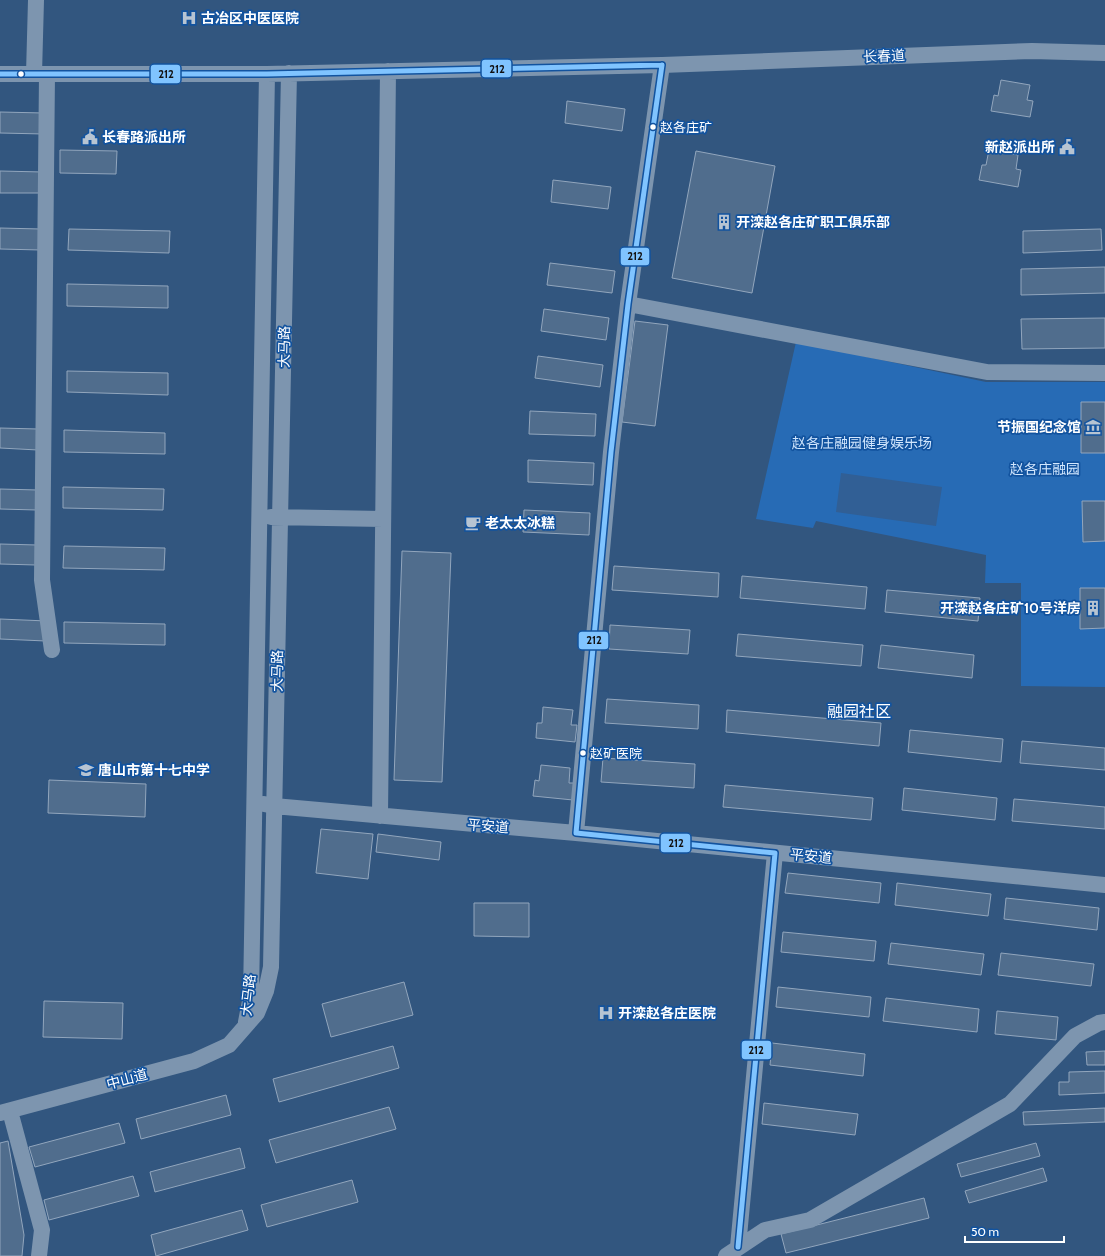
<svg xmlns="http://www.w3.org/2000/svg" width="1105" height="1256" viewBox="0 0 1105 1256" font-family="Cabin,'Noto Sans SC',sans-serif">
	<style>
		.green { fill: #276bb5 }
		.water { fill: #315f95 }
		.building { fill: #506d8d; stroke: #92a6bd }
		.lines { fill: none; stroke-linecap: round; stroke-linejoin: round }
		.minor { stroke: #7d95af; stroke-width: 16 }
		.bus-1-casing { stroke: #12539f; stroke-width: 8 }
		.bus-1 { stroke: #80c4ff; stroke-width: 5 }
		.bus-dot { fill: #fff; stroke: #12539f; stroke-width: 1.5 }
		.labels { text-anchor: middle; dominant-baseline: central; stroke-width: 3.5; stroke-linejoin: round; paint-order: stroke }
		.bus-label { font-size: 13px; fill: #fff; stroke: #12539f; text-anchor: start }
		.poi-label { font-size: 14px; font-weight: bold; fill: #fff; stroke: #12539f; text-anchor: start }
		.street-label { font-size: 14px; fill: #fff; stroke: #12539f }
		.park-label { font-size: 14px; fill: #d2e7fe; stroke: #12539f }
		.quarter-label { font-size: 16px; fill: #fff; stroke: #12539f }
		.line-badge { stroke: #12539f; stroke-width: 1.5 }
		.pale-badge-label { font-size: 11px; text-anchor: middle; font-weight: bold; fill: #111 }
	</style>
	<rect width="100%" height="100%" fill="#32567f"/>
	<!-- green -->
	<path class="green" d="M796,342l190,40h119v305l-84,-1v-103h-36l1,-28 -170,-34 -3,7 -57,-9z"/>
	<!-- water -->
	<path class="water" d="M841,473l101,14 -6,39 -100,-14z"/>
	<!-- building -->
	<path class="building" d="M1001,80l29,5 -3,15 6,1 -3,16 -39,-6 3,-16 4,1z
		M567,101l58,8 -3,22 -57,-8z
		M0,112l44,1v21l-44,-1z
		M60,150l57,1 -1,23 -56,-1z
		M989,150l29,5 -2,14 5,1 -3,17 -39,-7 3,-15h4z
		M696,151l79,15 -23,127 -80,-15z
		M0,171l43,1 -1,21h-42z
		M553,180l58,7 -3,22 -57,-7z
		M0,228l41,1v21l-41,-1z
		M69,229l101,2 -1,22 -101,-3z
		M1101,229l1,21 -79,3v-22z
		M550,263l65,8 -3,22 -65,-8z
		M1105,267v26l-84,2v-26z
		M67,284l101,2v22l-101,-2z
		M544,309l65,9 -3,22 -65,-9z
		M1105,318v30l-83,1 -1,-30z
		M635,321l33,4 -13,101 -33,-4z
		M538,356l65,9 -3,22 -65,-9z
		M67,371l101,2v22l-101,-3z
		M1081,402h24v51h-24z
		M530,411l66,3 -1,22 -66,-2z
		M0,428l38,1v21l-38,-2z
		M64,430l101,3v21l-101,-2z
		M528,460l66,3 -1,22 -65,-3z
		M63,487l101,2 -1,21 -100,-2z
		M0,489l38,1 -1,20 -37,-1z
		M1082,501h23v40l-22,1z
		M524,510l66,3 -1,22 -66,-3z
		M0,544l37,1 -1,20 -36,-1z
		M64,546l101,2 -1,22 -101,-2z
		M402,551l49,2 -9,229 -48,-2z
		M614,566l105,7 -1,24 -106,-7z
		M742,576l125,11 -2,22 -125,-11z
		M1080,588h25v40l-25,1z
		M887,590l93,8 -2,23 -93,-9z
		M0,619l47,2 -1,20 -46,-2z
		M64,622l101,2v21l-101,-2z
		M610,625l80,5 -2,24 -79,-5z
		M738,634l125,11 -2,21 -125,-10z
		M881,645l93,10 -2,23 -94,-10z
		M607,699l92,6 -1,24 -93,-6z
		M543,707l30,3 -2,15h6l-2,17 -39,-4 1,-15h5z
		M727,710l154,13 -2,23 -153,-14z
		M910,730l93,9 -2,23 -93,-10z
		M1022,741l83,7v22l-85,-7z
		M603,758l92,6 -1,24 -93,-6z
		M541,765l29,3 -1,15h5l-1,17 -40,-4 2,-16 4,1z
		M49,780l97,4 -1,33 -97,-4z
		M725,785l148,13 -2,22 -148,-13z
		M904,788l93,10 -2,22 -93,-10z
		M1014,799l91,8v22l-93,-8z
		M321,829l52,5 -5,45 -52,-6z
		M378,834l63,8 -2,18 -63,-8z
		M788,873l93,10 -2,20 -94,-10z
		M897,883l94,11 -3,22 -93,-11z
		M1006,898l93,10 -2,22 -93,-11z
		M474,903h55v34l-55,-1z
		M783,932l93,9 -2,20 -93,-9z
		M891,943l93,11 -3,21 -93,-11z
		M1001,953l93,11 -3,22 -93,-11z
		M404,982l9,33 -82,22 -9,-33z
		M778,987l93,10 -2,20 -93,-10z
		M886,998l93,11 -2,23 -94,-11z
		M44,1001l79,2 -1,36 -79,-2z
		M997,1011l61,6 -2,23 -61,-6z
		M772,1043l93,11 -2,22 -93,-11z
		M393,1046l6,22 -120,34 -6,-23z
		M1105,1051v14h-18l-1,-13z
		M1105,1071v22l-46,2v-13h10v-10z
		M226,1095l5,20 -90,24 -5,-20z
		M764,1103l94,11 -3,21 -93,-11z
		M389,1107l7,22 -120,34 -7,-23z
		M1105,1108v14l-81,3 -1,-13z
		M119,1123l6,20 -90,24 -6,-20z
		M8,1141l16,94 -2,21h-22v-113z
		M1036,1143l4,13 -79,21 -4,-13z
		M240,1148l5,20 -90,24 -5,-20z
		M1043,1168l4,13 -78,22 -4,-12z
		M133,1176l6,20 -90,24 -5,-20z
		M352,1180l6,22 -91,25 -6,-22z
		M924,1198l5,20 -143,35 -5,-19z
		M242,1210l6,20 -92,26 -5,-21z"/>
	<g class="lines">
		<!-- minor -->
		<path class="minor" d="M0,74h267l395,-9 370,-14 73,2
			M34,74l2,-74
			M47,74l-5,506 10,70
			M628,304l359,68 118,1
			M271,517l112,2
			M264,804l10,2 302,27 529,52
			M380,816l8,-745
			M576,833l35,-381 17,-148 34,-239
			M246,1022l5,-26 16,-922
			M10,1111l32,119 -3,26
			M0,1113l194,-52 35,-16 28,-32 9,-22 5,-24 18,-894
			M738,1247l37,-394
			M726,1256l39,-26 45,-10 200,-116 65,-68 24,-13 6,-1"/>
		<defs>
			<path id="bus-1" d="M0,74h267l395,-9
				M576,833l35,-381 17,-148 34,-239
				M576,833l199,20
				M738,1247l37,-394"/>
		</defs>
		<!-- bus-1 casing -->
		<use href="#bus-1" class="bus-1-casing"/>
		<!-- bus-1 -->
		<use href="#bus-1" class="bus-1"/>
	</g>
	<!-- icons -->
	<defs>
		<symbol id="hospital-bare" viewBox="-9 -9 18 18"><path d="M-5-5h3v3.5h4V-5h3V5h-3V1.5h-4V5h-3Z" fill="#b7c4d2" stroke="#12539f" stroke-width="2.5" paint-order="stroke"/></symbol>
		<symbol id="civic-bare" viewBox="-9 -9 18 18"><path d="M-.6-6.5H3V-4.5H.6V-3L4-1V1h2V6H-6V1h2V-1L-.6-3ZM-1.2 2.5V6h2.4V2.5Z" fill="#b7c4d2" stroke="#12539f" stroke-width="2.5" paint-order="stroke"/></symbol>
		<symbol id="building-bare" viewBox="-9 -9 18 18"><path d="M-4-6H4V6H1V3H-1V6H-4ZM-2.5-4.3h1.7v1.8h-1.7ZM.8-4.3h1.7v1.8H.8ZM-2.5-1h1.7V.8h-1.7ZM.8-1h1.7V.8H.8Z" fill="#b7c4d2" stroke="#12539f" stroke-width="2.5" paint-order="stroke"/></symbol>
		<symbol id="museum-bare" viewBox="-9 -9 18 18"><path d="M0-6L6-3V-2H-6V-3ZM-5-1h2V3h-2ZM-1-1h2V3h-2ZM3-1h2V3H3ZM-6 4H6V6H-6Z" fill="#b7c4d2" stroke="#12539f" stroke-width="2.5" paint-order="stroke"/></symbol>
		<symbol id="cafe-bare" viewBox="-9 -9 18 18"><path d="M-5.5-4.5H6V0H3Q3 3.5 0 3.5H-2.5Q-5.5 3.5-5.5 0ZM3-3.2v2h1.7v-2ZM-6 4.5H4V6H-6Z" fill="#b7c4d2" stroke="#12539f" stroke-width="2.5" paint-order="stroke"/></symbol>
		<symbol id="school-bare" viewBox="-9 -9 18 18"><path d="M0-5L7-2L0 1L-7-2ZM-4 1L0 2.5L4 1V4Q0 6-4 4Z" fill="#b7c4d2" stroke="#12539f" stroke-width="2.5" paint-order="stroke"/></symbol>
	</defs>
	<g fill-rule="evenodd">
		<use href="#hospital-bare" x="178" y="7" width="22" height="22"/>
		<use href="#civic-bare" x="79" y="126" width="22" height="22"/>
		<use href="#civic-bare" x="1056" y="136" width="22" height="22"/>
		<use href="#building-bare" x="713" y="211" width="22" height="22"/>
		<use href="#museum-bare" x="1082" y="416" width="22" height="22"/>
		<use href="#cafe-bare" x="462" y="512" width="22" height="22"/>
		<use href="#building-bare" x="1082" y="597" width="22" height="22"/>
		<use href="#school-bare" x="75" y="759" width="22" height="22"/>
		<use href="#hospital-bare" x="595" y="1002" width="22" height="22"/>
	</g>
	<!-- markers -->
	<g class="bus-dot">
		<circle cx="21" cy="74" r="3.5"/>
		<circle cx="653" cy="127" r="3.5"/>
		<circle cx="583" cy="753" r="3.5"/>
	</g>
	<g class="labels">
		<!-- bus labels -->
		<g class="bus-label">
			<text x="660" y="127">赵各庄矿</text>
			<text x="590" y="753">赵矿医院</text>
		</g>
		<!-- poi labels -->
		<g class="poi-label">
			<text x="201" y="18">古冶区中医医院</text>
			<text x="102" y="137">长春路派出所</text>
			<text x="1055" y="147" text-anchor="end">新赵派出所</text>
			<text x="736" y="222">开滦赵各庄矿职工俱乐部</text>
			<text x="1081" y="427" text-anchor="end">节振国纪念馆</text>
			<text x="485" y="523">老太太冰糕</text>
			<text x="1081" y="608" text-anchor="end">开滦赵各庄矿10号洋房</text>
			<text x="98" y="770">唐山市第十七中学</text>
			<text x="618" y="1013">开滦赵各庄医院</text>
		</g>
		<!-- street labels -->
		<g class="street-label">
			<text transform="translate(884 56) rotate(-3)">长春道</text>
			<text transform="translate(284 347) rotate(-89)">大马路</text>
			<text transform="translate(277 671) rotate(-89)">大马路</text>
			<text transform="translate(488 826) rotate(5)">平安道</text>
			<text transform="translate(811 856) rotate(6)">平安道</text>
			<text transform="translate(248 995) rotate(-84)">大马路</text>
			<text transform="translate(127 1079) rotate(-15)">中山道</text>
		</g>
		<!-- park labels -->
		<g class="park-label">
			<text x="862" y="443">赵各庄融园健身娱乐场</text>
			<text x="1045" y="469">赵各庄融园</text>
		</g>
		<!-- quarter labels -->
		<g class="quarter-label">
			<text x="859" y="711">融园社区</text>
		</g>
	</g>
	<g class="line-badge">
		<rect x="481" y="59" width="31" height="19" rx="4" fill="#80c4ff"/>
		<rect x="150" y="64" width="31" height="20" rx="4" fill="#80c4ff"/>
		<rect x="620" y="247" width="30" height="19" rx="4" fill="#80c4ff"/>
		<rect x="578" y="631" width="31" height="19" rx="4" fill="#80c4ff"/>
		<rect x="660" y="833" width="31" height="20" rx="4" fill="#80c4ff"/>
		<rect x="741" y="1040" width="31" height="20" rx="4" fill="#80c4ff"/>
	</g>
	<g class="pale-badge-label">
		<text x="497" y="73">212</text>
		<text x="166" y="78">212</text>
		<text x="635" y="260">212</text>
		<text x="594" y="644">212</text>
		<text x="676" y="847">212</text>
		<text x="756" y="1054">212</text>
	</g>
	<!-- scale -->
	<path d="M965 1236v6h99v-6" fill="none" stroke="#ffffff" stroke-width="2"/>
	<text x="971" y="1236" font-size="12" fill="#ffffff" stroke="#12539f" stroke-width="3" paint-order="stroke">50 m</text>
</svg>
